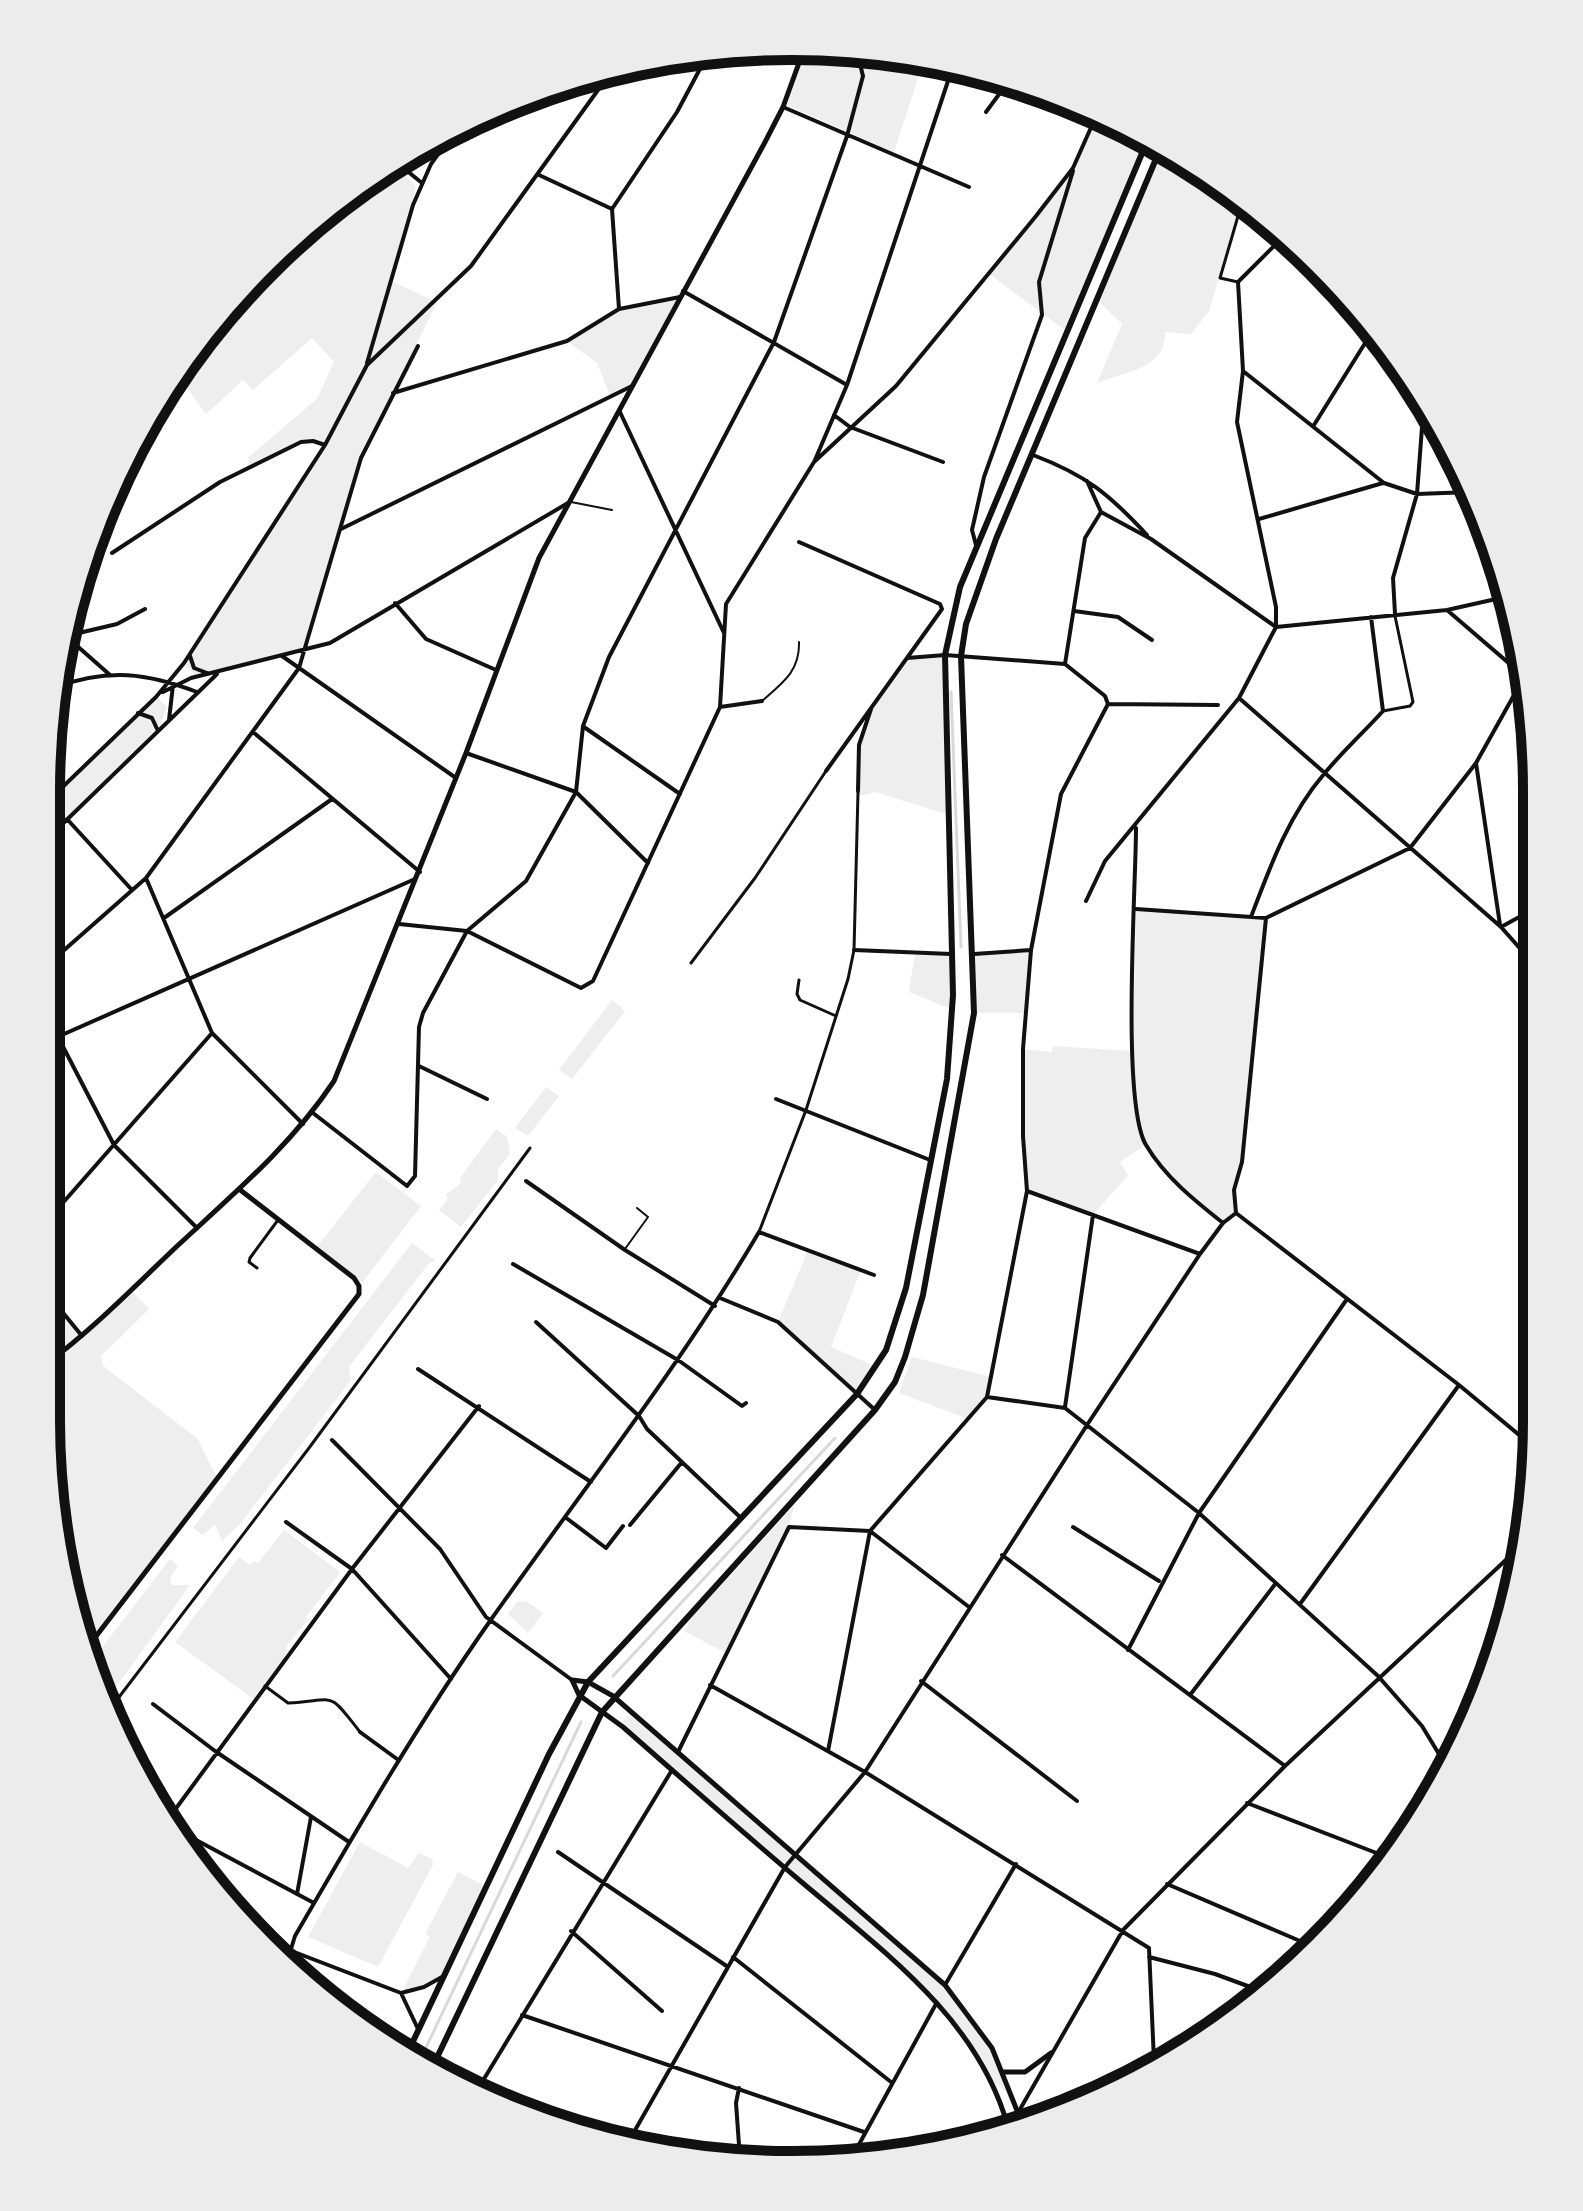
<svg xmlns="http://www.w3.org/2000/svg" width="1583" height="2211" viewBox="0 0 1583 2211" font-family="'Alegreya Sans',sans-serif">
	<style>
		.green { fill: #eee }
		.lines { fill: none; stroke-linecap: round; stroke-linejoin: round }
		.stream { stroke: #d9d9d9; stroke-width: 3 }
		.service { stroke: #111; stroke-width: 2 }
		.pedestrian { stroke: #111; stroke-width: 3 }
		.minor { stroke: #111; stroke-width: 4 }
		.tertiary { stroke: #111; stroke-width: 5 }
		.secondary { stroke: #111; stroke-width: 6 }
		.rim { fill: none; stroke: #111; stroke-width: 10 }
	</style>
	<rect width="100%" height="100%" fill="#fff"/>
	<!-- green -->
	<path class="green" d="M819,48l78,20 25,-2 -28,86 -107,-47 19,-56z
		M1097,114l51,25 -82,192 -77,-57 84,-106z
		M1161,147l82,51 -34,113 -18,23 -26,-2c2,36 -40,40 -68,51l25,-59 -26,-25z
		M393,164l23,22 -23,96 44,20 -76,156 -56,193 -110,24 -11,-12 141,-218c-27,-9 -54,13 -77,25l1,-13 68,-58 17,-37 -22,-24 -59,52 -10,-10 -37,34 -26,-36 120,-147z
		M680,297l-48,89 -22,10 -13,-33 -30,-22 46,-29z
		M945,655l2,159 -72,-22 -16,4c-6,-63 11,-89 48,-138z
		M157,698l10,9 -8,21 -113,112v-37z
		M1136,909l130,9 -24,244 -8,28 2,23 -13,10 -46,-39 -32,-39 -25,17 8,13 -35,40 -66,-24 -4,-55v-87l29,3 1,-6 80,5z
		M1031,950l-5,63h-52v-59z
		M915,953l36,1 2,56 -44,-18z
		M612,1000l13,11 -53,68 -13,-9z
		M546,1087l13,9 -31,40 -13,-8z
		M496,1129l11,8 3,17 -12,15v11l-37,47 -22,-17 9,-12 -2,-3 15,-12 -1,-5z
		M376,1172l45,34 -59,77 -47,-34z
		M412,1243l24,18 -7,2 -80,104 2,13 -110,143 -19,18 -7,-16 -12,10 -10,-7z
		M808,1250l53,20 -30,77 46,20 -20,27 -79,-72z
		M131,1290l18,19 -48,47 2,10 95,73 20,41 -131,168 -15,-35 -26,-193v-128l36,44z
		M912,1357l79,20 -4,20 -19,22 -69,-26z
		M794,1506l-5,21 -63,126 -42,-22 10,-16z
		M284,1530l56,42 -34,45 2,2 -21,27 -4,17 -28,37 -80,-58 64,-85 11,8 4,-4 4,2z
		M170,1559l8,7 -8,12 2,7h18l-81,112 -16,-38z
		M526,1601l17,12 -15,20 -20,-19 9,-12z
		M633,1713l312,272 47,63 11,24 2,20 -17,-15 -56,-83 -309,-267 -1,-5z
		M360,1842l48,26 11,-15 13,6 1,6 -55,102 -70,-30z
		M458,1872l27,14 -43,90 -18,11 -23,6 29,-56 -5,-3z"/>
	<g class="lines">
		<!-- stream -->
		<path class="stream" d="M951,692l10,255
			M613,1676l222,-238
			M420,2060l161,-338"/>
		<!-- service -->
		<path class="service" d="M571,502l41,8
			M763,700c21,-18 37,-30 36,-58
			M625,1249l23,-32 -11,-9"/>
		<!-- pedestrian -->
		<path class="pedestrian" d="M1238,282l-18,-4 23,-79
			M1383,711l27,-5 3,-4 -18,-86
			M691,963l64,-85 71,-107
			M799,980l-2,14 3,6 36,16
			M759,1232l47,-122 42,-131 6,-29 4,-158
			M257,1268l-8,-6 1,-4 28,-38
			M265,1686l23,17c48,-2 38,-15 72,29
			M113,1705l196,-257 221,-300"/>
		<!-- minor -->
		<path class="minor" d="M867,57l36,7 19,-3
			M783,107l186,80
			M986,112l14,-19 -8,-19
			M396,162l26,21
			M539,175l73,34
			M683,291l164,94
			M619,309l-7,-100 65,-97 32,-60
			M367,363l46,-158 18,-41 25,-35
			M1243,371l141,112 33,11 54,-2
			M393,393l174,-52 52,-32 61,-12
			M619,410l105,223
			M834,415l16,12 93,35
			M1314,425l58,-93
			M1033,455c53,20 76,39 114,80
			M815,460l32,-75 106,-319
			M1101,512l50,27 125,88 171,-17 79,68
			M1259,519l124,-36
			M341,529l291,-143
			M799,542l141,62 2,5 -116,162
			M976,545l-4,-15 12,-53 58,-162 -3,-33 34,-111
			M112,553l108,-71 81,-40 12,-1 12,4
			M395,603l31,36 70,31
			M1447,610l58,-13
			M1074,611l44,6 34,23
			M1395,614l-2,-36 24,-84 6,-80
			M66,636l51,-12 28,-15
			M67,637l43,38
			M190,656l4,12 13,5
			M282,656l174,122
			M907,658l38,-3 120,9 40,32 3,8 110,1
			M1065,664l20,-126 16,-26 -14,-31
			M56,687c53,-19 91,-14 141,5
			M163,692l28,-14 139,-35 238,-140
			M156,697l28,-34 141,-218 42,-80 104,-99 140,-194
			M1239,698l262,229 31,35
			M720,707l42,-6
			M138,713l14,5 6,13
			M169,720l4,-35
			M584,727l96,67
			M253,732l167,140
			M466,753l110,39 72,71
			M1476,763l24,162
			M858,791l1,-46 12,-36
			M46,803l110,-106
			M67,819l65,71
			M1136,828c0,60 -15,275 10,317 19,32 48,55 77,78
			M46,840l171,-166
			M146,878l66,155 91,91
			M1086,901l19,-40 134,-163 37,-71v-20l-39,-185 6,-51 -5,-89 46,-46
			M1136,909l130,9 144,-70 66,-85 47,-84
			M1251,917c19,-50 37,-101 73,-143 18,-22 40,-42 59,-63l-12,-94
			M164,918l168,-119
			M1266,918l-24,244 -8,28 2,23 223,172 76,63
			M399,924l68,7 114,57 12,-7 127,-274 6,-103 88,-142 82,-76 140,-170 37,-48 24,-54
			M1501,927l31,-17
			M854,950l97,4
			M974,954l57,-4
			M46,966l100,-88 153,-210 62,-210 57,-112
			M58,1037l56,108 83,83
			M46,1042l369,-163
			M419,1066l68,33
			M776,1099l154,61
			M313,1113l94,73 8,-10 4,-149 4,-14 44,-82 59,-50 50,-89 7,-66 26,-69 165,-315 73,-206 16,-60 -5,-20 -22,-8
			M526,1181l99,69 90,56
			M1027,1191l173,63
			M46,1222l166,-189
			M513,1264l165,96 64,46 4,-3
			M46,1292l36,44
			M720,1298l58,24 97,88
			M536,1322l103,94 8,13 94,89
			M418,1369l173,113
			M987,1397l78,11 134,105 179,163 44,50 26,43
			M1065,1407l28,-192
			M332,1440l108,109 46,68 86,63
			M565,1517l41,31 17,-22
			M286,1522l66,47 99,110
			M630,1525l52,-63
			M1073,1527l86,54
			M1002,1555l283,211
			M1300,1604l159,-219
			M1128,1650l71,-137 148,-214
			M1488,1675l-7,-7 15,-15
			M921,1681l156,120
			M710,1685l155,87 284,176 5,113
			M1190,1695l86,-112
			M153,1704l62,47 134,91
			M360,1732l37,27
			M828,1751l42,-220 117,-134 40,-206 -4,-55v-87l8,-99 30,-156 47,-90
			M678,1752l111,-225 81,4 99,76
			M1439,1752l27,-17
			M1247,1803l145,56
			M166,1822l186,-253 127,-163
			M168,1825l146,78
			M558,1852l170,115
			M1167,1884l147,63
			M297,1894l14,-77
			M571,1931l91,80
			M276,1953l13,-3 112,43 23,-6 18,-10
			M733,1957l158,125
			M1149,1957l66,17 49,18
			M286,1965l9,-29c62,-107 124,-214 195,-315 91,-129 189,-253 269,-389l115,43
			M945,1985l71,-121
			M401,1993l17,36
			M522,2015l342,117
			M739,2088l-3,15 4,56
			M477,2090l24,10
			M476,2092l196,-322
			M1056,2111l24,-5
			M1006,2118l13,-7 104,-181 162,-164 238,-222
			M630,2139l155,-272 80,-95 222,-347 113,-171 23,-31 13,-10
			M851,2159l85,-155"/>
		<!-- tertiary -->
		<path class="tertiary" d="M46,1364c46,-34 86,-75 128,-115 57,-53 117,-103 160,-168l132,-328 73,-195 225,-414 19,-37 21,-58
			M87,1648l272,-354v-8l-5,-8 -115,-89
			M572,1680l16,2 25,14 332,289 47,63 30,75
			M572,1680l7,15 44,32c58,51 116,102 175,152 82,70 180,138 210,248
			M1004,2072h21l26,-19"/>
		<!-- secondary -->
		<path class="secondary" d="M408,2052l141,-298 39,-72 269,-288 29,-44 20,-62 41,-209 6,-84 -8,-340 15,-68 188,-448
			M432,2068l170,-356 273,-302 20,-28 10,-25 18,-62 51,-282 -13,-357 5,-32 30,-85 165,-392"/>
	</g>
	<!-- crop -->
	<path d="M0 0H1583V2211H0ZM791 60H792A731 731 0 0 1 1523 791V1420A731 731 0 0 1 792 2151H791A731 731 0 0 1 60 1420V791A731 731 0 0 1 791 60Z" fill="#ececec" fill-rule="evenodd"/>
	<path class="rim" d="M791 60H792A731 731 0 0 1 1523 791V1420A731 731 0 0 1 792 2151H791A731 731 0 0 1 60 1420V791A731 731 0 0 1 791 60Z"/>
</svg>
